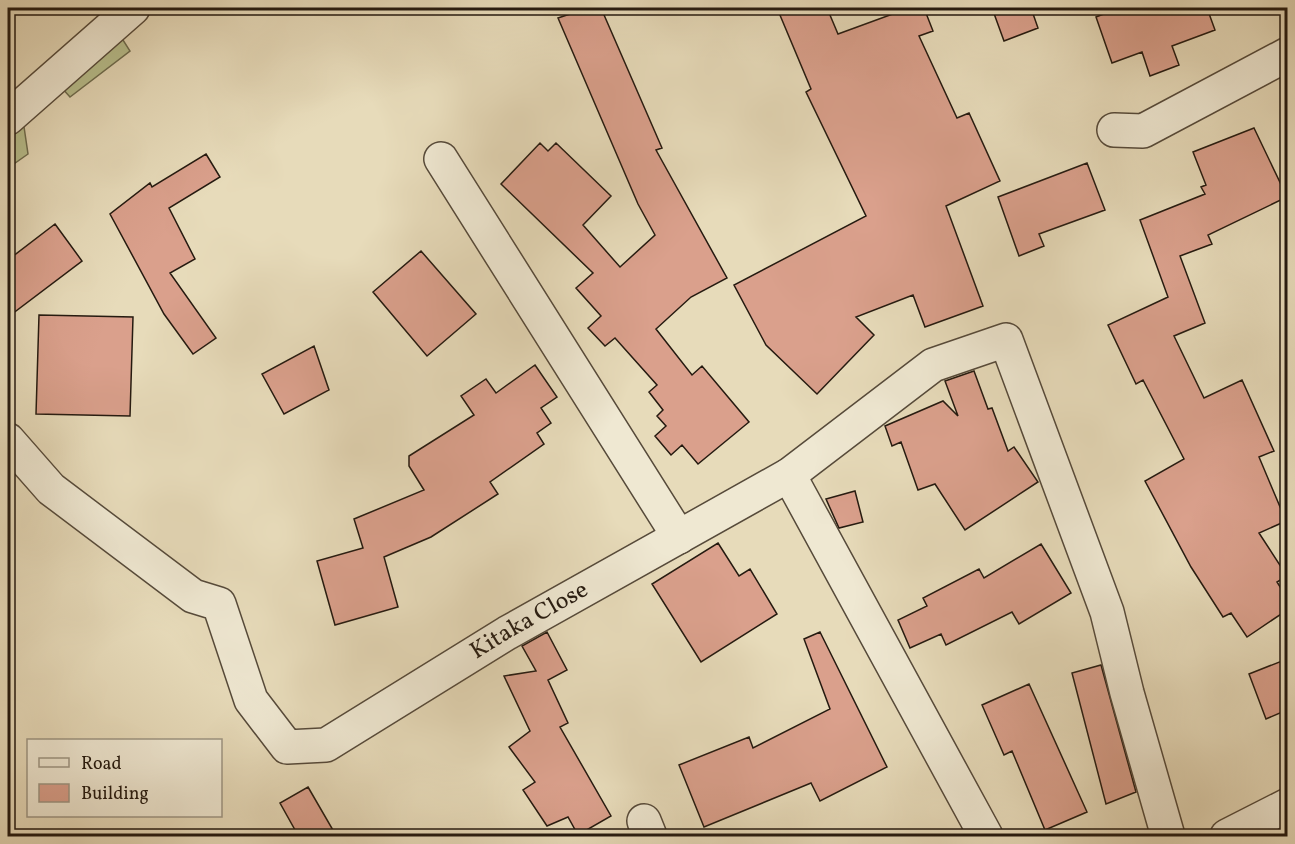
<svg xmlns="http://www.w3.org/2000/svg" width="1295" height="844" viewBox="0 0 1295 844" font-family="Vollkorn,serif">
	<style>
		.green { fill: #b8bf8d; stroke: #6e6c4e; stroke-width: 1.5 }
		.building { fill: #daa08c; stroke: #251a10; stroke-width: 1.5 }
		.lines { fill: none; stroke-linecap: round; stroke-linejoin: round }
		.street-casing { stroke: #564a3a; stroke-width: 36 }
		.street { stroke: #efe8d2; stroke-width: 33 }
		.labels { text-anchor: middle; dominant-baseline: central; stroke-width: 6; stroke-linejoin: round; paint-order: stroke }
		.street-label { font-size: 24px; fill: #251a10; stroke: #efe8d2 }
	</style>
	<rect width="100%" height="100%" fill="#e7dbba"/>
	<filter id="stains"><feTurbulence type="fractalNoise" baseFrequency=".00333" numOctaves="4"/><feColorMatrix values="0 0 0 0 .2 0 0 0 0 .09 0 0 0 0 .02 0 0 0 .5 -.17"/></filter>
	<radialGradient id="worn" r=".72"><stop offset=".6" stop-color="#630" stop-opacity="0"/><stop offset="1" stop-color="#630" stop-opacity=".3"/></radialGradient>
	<!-- green -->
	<path class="green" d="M116,29l14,22 -60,46 -9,-10z
		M23,120l5,34 -20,14v-34z"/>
	<!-- building -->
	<path class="building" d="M588,8h13l61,140 -6,2 71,128 -36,19 -35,32 36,46 10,-9 47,56 -51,42 -16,-19 -11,10 -16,-19 11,-10 -9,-10 6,-6 -14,-18 8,-7 -42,-47 -10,8 -17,-18 13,-12 -25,-28 17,-15 -92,-89 39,-41 8,8 8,-8 55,53 -28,29 37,42 35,-32 -17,-31 -80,-186z
		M777,8h50l11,26 71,-26h15l9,23 -14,5 38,82 12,-5 31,68 -54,25 37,100 -58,21 -12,-32 -57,22 18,18 -57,59 -51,-49 -32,-60 132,-69 -60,-124 5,-3z
		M992,8h39l7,20 -34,13z
		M1119,8h88l8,22 -43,16 7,19 -29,11 -8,-24 -30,11 -16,-46z
		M1254,128l33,69 -79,38 4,9 -32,12 25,67 -31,13 30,62 38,-18 32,71 -15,6 27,64 -27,12 28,43 -10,6 10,16v12l-40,27 -16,-24 -8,4 -32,-50 -46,-86 39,-22 -41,-79 -7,4 -28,-59 60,-28 -28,-77 65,-26 -4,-7 5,-2 -13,-33z
		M206,154l14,23 -51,31 26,51 -25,14 46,65 -23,16 -29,-40 -54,-100 40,-31 2,4z
		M1087,163l18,47 -66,24 5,12 -25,10 -21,-59z
		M55,224l27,37 -74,56v-57z
		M421,251l55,63 -49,42 -54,-64z
		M39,315l94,2 -3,99 -94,-2z
		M314,346l15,44 -45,24 -22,-40z
		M535,365l22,32 -16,11 10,15 -14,10 7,11 -54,38 8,12 -67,43 -47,20 14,50 -63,18 -18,-64 46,-13 -9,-29 70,-29 -15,-24v-10l65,-41 -13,-19 25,-17 10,14z
		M974,371l14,38 4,-1 16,43 6,-4 24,35 -73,48 -30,-46 -17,6 -17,-48 -9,4 -7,-20 58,-25 15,15 -13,-35z
		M855,491l8,31 -24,6 -13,-29z
		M718,543l21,33 11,-7 27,45 -76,48 -49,-78z
		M1041,544l30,49 -52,31 -7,-12 -66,33 -5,-11 -31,14 -12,-28 29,-14 -4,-8 56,-29 5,9z
		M547,632l20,38 -19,10 20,43 -8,4 51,89 -33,19 -10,-18 -21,9 -24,-36 12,-8 -26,-35 21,-16 -26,-55 32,-5 -14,-25z
		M820,632l67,135 -67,34 -9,-18 -107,44 -25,-62 70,-28 4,11 77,-39 -26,-70z
		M1287,659v51l-21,9 -17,-45z
		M1101,665l35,127 -30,12 -34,-131z
		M1029,684l58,128 -42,18 -33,-79 -8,4 -22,-50z
		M308,787l29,50h-38l-19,-34z"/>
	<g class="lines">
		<defs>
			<g id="street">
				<path d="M8,118l125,-110"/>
				<path d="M1114,130l29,1 145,-77"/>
				<path d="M441,159l238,378"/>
				<path id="s1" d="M8,440l43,49 142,107 26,8 32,96 36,47 39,-2 181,-112 282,-158 144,-110 73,-25 101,272 20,81 41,143"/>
				<path d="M789,475l197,361"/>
				<path d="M644,821l6,15"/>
				<path d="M1227,836l61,-31"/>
			</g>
		</defs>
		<!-- street casing -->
		<use href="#street" class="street-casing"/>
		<!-- street -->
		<use href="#street" class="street"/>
	</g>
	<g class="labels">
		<!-- street labels -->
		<g class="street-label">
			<text stroke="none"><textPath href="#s1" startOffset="708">Kitaka Close</textPath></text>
		</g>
	</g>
	<!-- margin -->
	<rect width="1295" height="844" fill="none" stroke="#e7dbba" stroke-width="30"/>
	<rect x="9" y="9" width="1277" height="826" fill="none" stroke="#251a10" stroke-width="3"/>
	<rect x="15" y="15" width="1265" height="814" fill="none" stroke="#251a10" stroke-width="1.5"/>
	<!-- legend -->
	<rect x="27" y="739" width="195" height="78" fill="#efe8d2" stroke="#9e9684" stroke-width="1.5"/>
	<rect x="39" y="758" width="30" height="9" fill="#efe8d2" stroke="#9e9684" stroke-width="1.5"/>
	<text x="81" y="769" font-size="18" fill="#251a10">Road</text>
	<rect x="39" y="784" width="30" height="18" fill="#daa08c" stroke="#9e9684" stroke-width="1.5"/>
	<text x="81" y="799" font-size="18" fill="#251a10">Building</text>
	<rect width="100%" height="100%" filter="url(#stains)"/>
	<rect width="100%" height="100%" fill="url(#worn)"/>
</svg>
